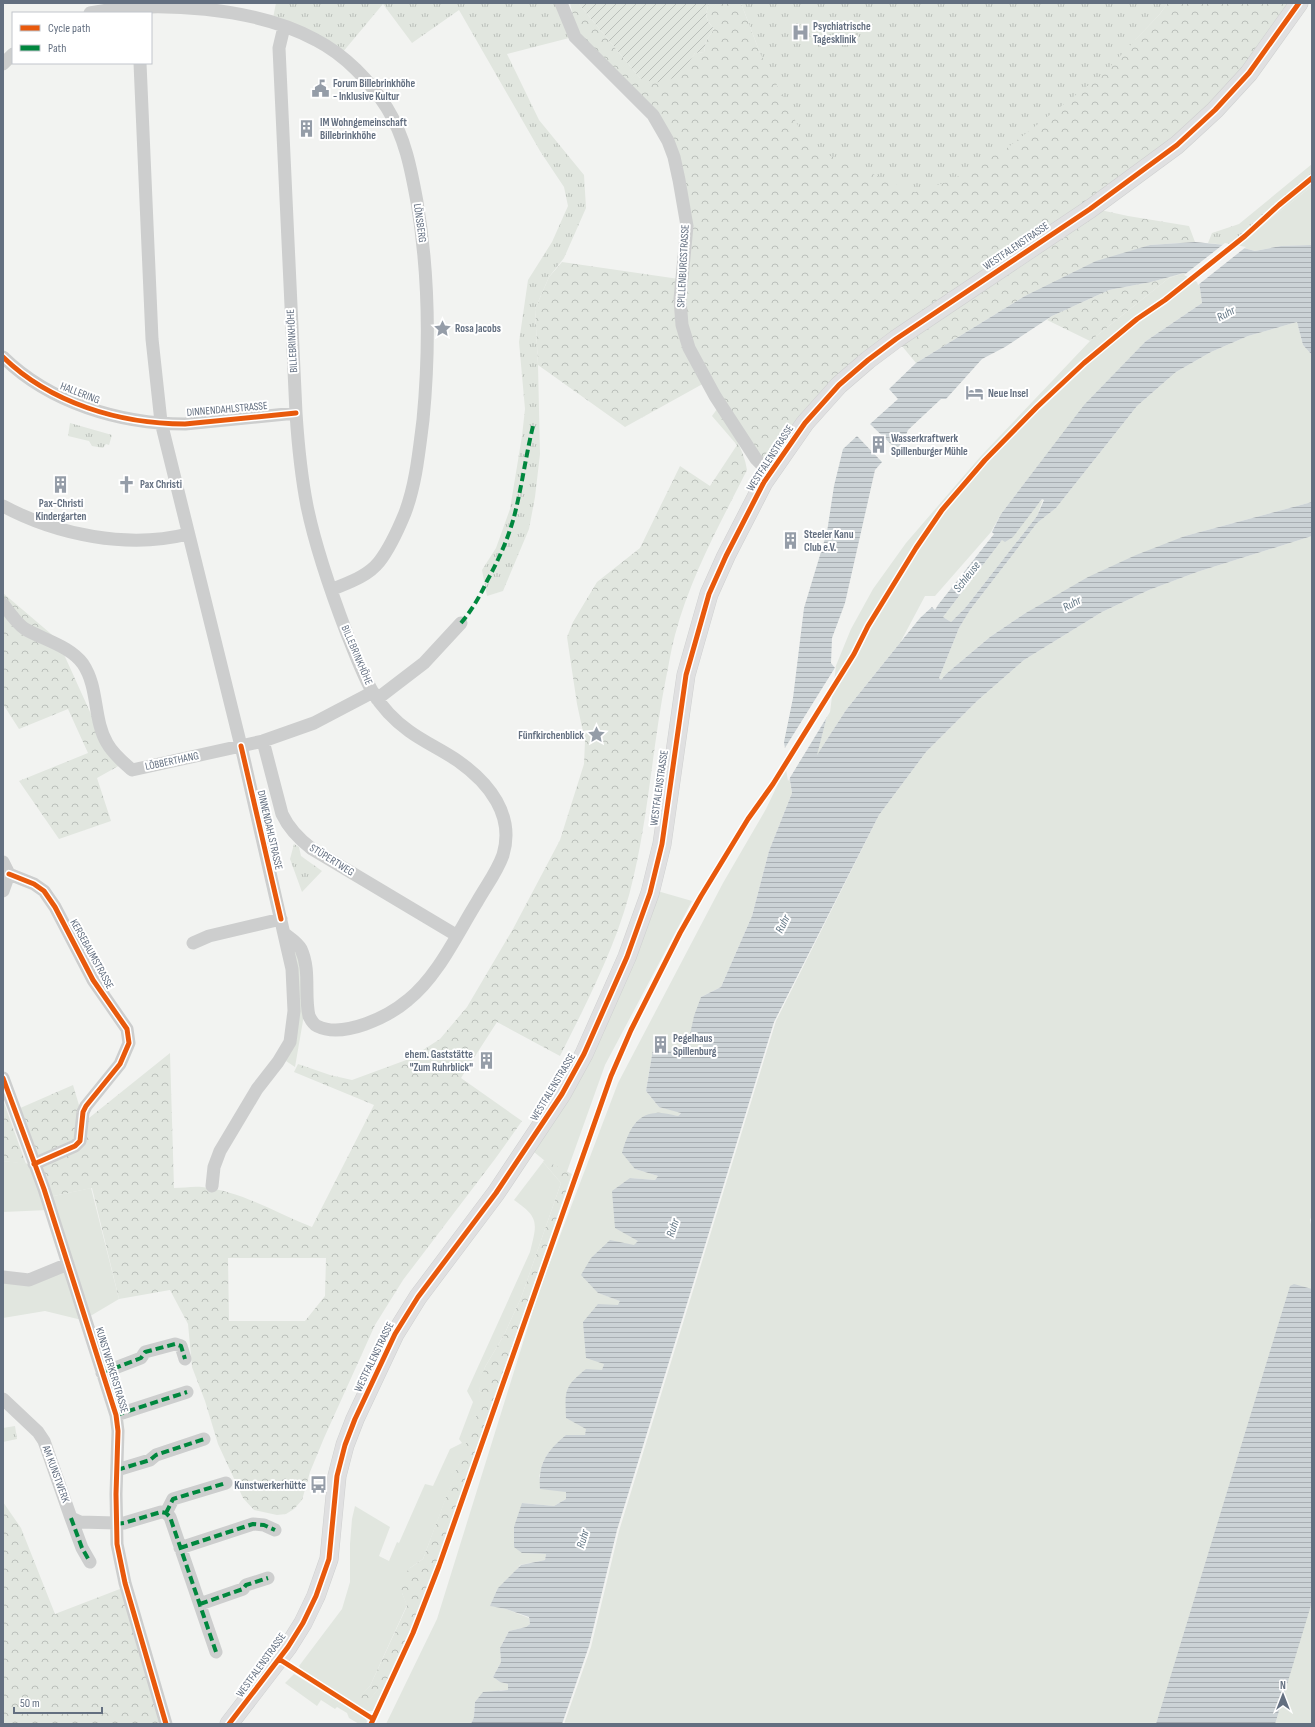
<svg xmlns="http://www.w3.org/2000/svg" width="1315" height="1727" viewBox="0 0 1315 1727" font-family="'Sofia Sans Condensed',sans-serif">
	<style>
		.grass { fill: #e1e6df }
		.forest { fill: url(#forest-crowns); fill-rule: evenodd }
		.park { fill: url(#park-tufts) }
		.garden { fill: url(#garden-furrows) }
		.water { fill: url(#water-rules); fill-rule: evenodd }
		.pier { fill: #f2f3f1 }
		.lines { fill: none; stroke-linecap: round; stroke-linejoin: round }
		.secondary-casing { stroke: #cfd0d0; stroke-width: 19 }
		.street { stroke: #cdcece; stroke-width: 13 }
		.secondary { stroke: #e0e0e1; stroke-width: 18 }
		.quiet { stroke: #00873e; stroke-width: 4; stroke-dasharray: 8 4; stroke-linecap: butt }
		.cycleway-casing { stroke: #fff; stroke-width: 8 }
		.cycleway { stroke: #e8590c; stroke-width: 5 }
		.labels { text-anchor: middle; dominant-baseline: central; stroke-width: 4; stroke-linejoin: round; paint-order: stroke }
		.poi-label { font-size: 11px; font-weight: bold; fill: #636f80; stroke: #fff; text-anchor: start }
		.street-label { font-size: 11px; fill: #636f80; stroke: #fff }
		.water-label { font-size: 12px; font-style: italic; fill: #637785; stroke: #fff }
	</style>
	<defs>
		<pattern id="forest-crowns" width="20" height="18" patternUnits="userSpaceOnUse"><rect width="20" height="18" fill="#e1e6df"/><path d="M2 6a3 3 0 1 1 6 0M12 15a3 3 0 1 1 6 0" fill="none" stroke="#babfba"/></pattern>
		<pattern id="park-tufts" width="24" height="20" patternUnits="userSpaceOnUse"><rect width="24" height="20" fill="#e1e6df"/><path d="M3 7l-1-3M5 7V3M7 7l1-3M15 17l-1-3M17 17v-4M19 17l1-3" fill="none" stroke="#babfba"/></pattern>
		<pattern id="garden-furrows" width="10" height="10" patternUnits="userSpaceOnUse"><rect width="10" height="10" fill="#e1e6df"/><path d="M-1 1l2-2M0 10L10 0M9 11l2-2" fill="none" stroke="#babfba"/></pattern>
		<pattern id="water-rules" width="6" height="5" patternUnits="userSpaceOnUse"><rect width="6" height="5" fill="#ccd3d6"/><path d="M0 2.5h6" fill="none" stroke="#a9afb3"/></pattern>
	</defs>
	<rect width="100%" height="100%" fill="#f2f3f1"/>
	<!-- grass -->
	<path class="grass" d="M1312,186v59l-31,1 -26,5 -19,-5z
		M1184,273l15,8 3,22 -56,38 -102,117 -43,56 -10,18 -56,64h-10l-25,47 -54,67 -30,47 11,-41 8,-48 16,-39 22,-40 33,-46 75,-87 109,-115 79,-63z
		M1297,322l6,23 9,10v147l-127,34 -161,78 -34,23 -44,37 -5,6 -2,-2 20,-50 11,-18 67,-87 19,-15 81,-102 39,-34 35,-20 37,-16z
		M1043,499l-6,17 -71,91 -15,15 -8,-5 59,-77z
		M1312,536v679l-2,5 2,9v495h-748l27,-77 28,-116 157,-510 103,-206 47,-63 51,-51 47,-41 78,-48 47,-22 48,-18z
		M787,765l5,28 -23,58 -17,65 -31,71 -20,10 2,52 -19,-1 -22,4 -9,-3 -7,42 13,16 22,5 -3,4 -21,-3 -22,56 23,7 -3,4 -25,-2 8,63 -40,52 23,8 -36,134c-31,12 -38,8 -46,43l27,14v7l-12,7 -32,-3v50l24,1 -1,6 -25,5 -29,41 15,3 23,9 1,6 -4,3 -17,4 -9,17 1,14 -8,15 7,5 8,2v6h-7l-26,12 -1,15 -3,7h-85l51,-105 102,-328 79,-208 105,-200 43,-74z
		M654,890l38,11 -87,164 -40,112 -36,-29z
		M293,947l6,11 5,57 -9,52 -9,-6 4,-9z
		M3,1161l29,3 16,46 -45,2z
		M543,1162l18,21 -40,115 -17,37 -19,32 -6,24 6,4 -62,164 -13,9 -8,25 5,12 -37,81 -13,14 8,5 14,-17 5,2 -11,21h-7l-64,-39 -3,-6 43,-57 8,-27v-38l2,-25 3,-13 35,21 -11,29 10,5 8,-19 2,1 26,-59 8,2 17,-37 12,-6 -3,-4 14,-37 -6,-11 63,-139c7,-29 10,-34 -16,-52z
		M91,1188l28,111 -32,19 -38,-121z
		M67,1266l19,55 -41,-10 -42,7v-42l29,2z
		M294,1674l70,43 3,4 -1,3h-7l-10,-6 -2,-5 -10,-6 -2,2 -14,-9 -4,6 -32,-23z"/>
	<!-- forest -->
	<path class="forest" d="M570,3h8l62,75 48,-15 7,-10 9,-1 2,-11 8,-12c-9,-11 -9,-13 -5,-26h32l19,50 375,-13 24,-25 9,-12h130l-83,106 -320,228 -125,135 -62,-91 -83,46 -87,-62 -3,-56 14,-32 13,-15 117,17 9,-54 -19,-86 -92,-104z
		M1091,208l37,8 61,10 6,16 -45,3 -125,51 -109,67 -19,-23z
		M1184,273l-15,5 -79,63 -43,-21 5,-4 57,-26 42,-8z
		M717,409c12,18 27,39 30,61 -27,54 -56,105 -72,165 -4,14 -6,29 -9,43 -13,65 -17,132 -32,197 -14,64 -45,123 -74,181l-63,-34 -36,56 61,43 -27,38 -92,121 -28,45 -51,113 -14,34 -8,28 -8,9 -8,5 -9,1 -23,-5 -11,-12 -25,-54 -13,-43 -13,-34 -4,-43 -18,-34 -51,9 -27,-111 -43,9 -31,-88 55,-24 11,37 86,-69 4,135c9,0 19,-2 28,-1 39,4 74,26 110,40l62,-122 -80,-33 4,-8 32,11 22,5 57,-21 31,-20 27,-32 46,-78 47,-89 24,-76 1,-23 -8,-37 -10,-67 6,-15 24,-40 43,-34 40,-82 30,20 27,-41 -25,-29zM228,1258h98l-1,38 -20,25h-76z
		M3,593l54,46 38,84 27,41 -25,14 14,43 -52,18 -40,-58 69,-28 -20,-44 -49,20 -16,-25z
		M3,1100l23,64 -23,-3z
		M544,1160l28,14 -146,420 -42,96 -5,-2 -14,18 -9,-6 14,-14 37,-80 -5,-13 -3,-13 11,-12 13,-9 61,-164 -5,-4 1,-9 5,-15 19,-32 17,-37 40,-115 -18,-21z
		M3,1502l18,26 34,86 70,-27 40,137h-162z"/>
	<!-- park -->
	<path class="park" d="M276,3h283l14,34 -66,17 32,66 45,55 2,33 -22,50 -15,19 -14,32 3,56 2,89 -5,43 -6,32 -26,62 -16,5 -5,-26 14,-22 14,-39 12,-73 3,-27 -6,-67 9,-62 24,-38 16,-36 -4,-19 -24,-36 -81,-141 -47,33 -29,-39 -41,49 -69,-35z
		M741,3h427l-9,12 -56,59 -96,74 -57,33 -35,11 -106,-45 -49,-94z
		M1312,164v22l-76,60 -28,-3 4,-10 27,-9z
		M70,423l42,12 -3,10 -3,-1 -3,4 -11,-2 -3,-5 -21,-5z
		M294,844l5,3 2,9 21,15 -20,21 -12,-33z
		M15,1426l2,13 -14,3v-14z"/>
	<!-- garden -->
	<path class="garden" d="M578,3h131c-4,13 -4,15 5,26l-8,12 -2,11 -9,1c-14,22 -28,37 -55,25z"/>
	<!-- water -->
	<path class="water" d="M1195,242l41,4 19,5 26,-5 31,-1v110l-9,-10 -6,-23 -49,14 -37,16 -35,20 -39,34 -81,102 -19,15 -67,87 -11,18 -20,50 2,2 5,-6 44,-37 34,-23 64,-37 48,-22 49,-19 127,-34v34l-115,36 -48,18 -47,22 -78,48 -47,41 -51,51 -47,63 -105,207 -157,508 -28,116 -27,78h-91l3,-7 1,-15 8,-10 25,-2v-6l-8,-2 -7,-5 8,-15 -1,-14 9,-17 17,-4 4,-3 -1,-7 -23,-8 -16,-3 8,-18 23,-23 24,-5 1,-6 -24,-1 -8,-6v-20l8,-24 32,3 12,-7v-7l-26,-3c-2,-26 7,-38 26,-54h19l1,-6 -20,-11c-1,-28 -2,-31 20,-49l16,1 2,-6 -18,-6 -3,-36 15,-18 20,1 2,-4 -22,-8 -17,-18 10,-17 19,-18 24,5 4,-4 -23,-13 -3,-37 18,-13 25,2 3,-4 -23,-7 -13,-16c5,-17 12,-39 34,-40 7,-1 15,2 22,3l3,-3 -22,-6 -13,-16 7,-42 9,3 22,-4 19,1v-5l-14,-5 5,-23 7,-19 20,-10 31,-71 17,-65 23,-58 -8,-51 9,-44 11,-90 23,-76 7,-46 9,-37 14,-13 25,26 -7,8 -30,133 -13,35 -1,25 4,5 -8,48 -10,39 29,-45 74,-92 12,-11 3,3 3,-5 56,-71 -2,-2 9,-18 83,-109 62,-64 56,-38 -3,-22 -15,-8 -33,9 -42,8 -57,26 -47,31 -23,12 -36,40h-5l-33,31 -5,12 -7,7 -26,-25 28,-25 -9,-10 27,-26 109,-67 71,-35 54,-16zM1042,499l2,1 -7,16 -71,91 -15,15 -8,-5 59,-77 3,2 8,-5z
		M1294,1284l18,5v313l-37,122h-119l134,-438z"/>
	<!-- pier -->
	<path class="pier" d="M1225,243l21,4 -48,38 -1,-3 -13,-7z
		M836,666l-6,46 -42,69 -5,-30z"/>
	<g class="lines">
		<defs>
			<path id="secondary" d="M229,1724l59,-77 15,-24 13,-27 13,-37 8,-83 8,-31 10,-26 40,-85 23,-37 78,-104 66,-99 22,-40 43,-97 23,-64 12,-49 24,-169 23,-81 17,-38 38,-74 41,-59 34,-38 29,-25 28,-21 194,-130 87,-64 38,-35 34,-37 50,-70"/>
		</defs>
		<!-- secondary casing -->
		<use href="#secondary" class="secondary-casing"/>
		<!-- street -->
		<path class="street" d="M561,3l14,34 78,78 15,26 6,16 5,23 8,46 -7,73 2,26 7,23 26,48 41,63 14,14
			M90,13c66,-13 166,-6 226,27 29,15 54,41 71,68 18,29 24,61 30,94 12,72 13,145 6,218 -4,31 -7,64 -18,93 -7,17 -15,35 -26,49 -12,15 -32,21 -48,28
			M284,27l-5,21 17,365c2,31 5,62 11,93 9,44 24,86 40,128 8,19 15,39 25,57 9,15 23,30 37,40 15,11 33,19 49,30 31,22 57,54 45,94 -6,17 -17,31 -26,47 -20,32 -39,74 -69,98 -20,17 -65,39 -91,26 -4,-2 -6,-6 -8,-10 -5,-22 2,-45 -8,-67 -4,-7 -10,-10 -16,-15
			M140,63l12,276 9,83 80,324 51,223 2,42 -4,31 -12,20 -21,27 -37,62 -6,16 -2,19
			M3,64l10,-10
			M3,357c47,46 117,67 182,67l111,-11
			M3,506c54,29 125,43 185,28
			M3,604c6,8 14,20 22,25 19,11 45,17 58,35 16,24 10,55 24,79 6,11 16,19 25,27l131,-29 51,-18 59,-31
			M377,699l47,-36 37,-40
			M263,741l19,73c7,15 17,25 30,35l144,86
			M3,862l6,12 -6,17
			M9,874l25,10 10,7 11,16 38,73 34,49 2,14 -9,21 -34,42 -3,6 -3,29 -5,5 -41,18
			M193,943l16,-7 72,-17
			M3,1078l41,111 72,226 2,16 -2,63 1,50 8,39 41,141
			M3,1277l26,3 39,-16
			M102,1373l39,-15 4,-6 30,-8 6,2 4,13
			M3,1399l35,33 6,9 27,77 9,4 36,1
			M116,1415l71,-23
			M117,1470l33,-10 6,-5 48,-16
			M166,1513l7,-14 53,-16
			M71,1518l11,30 8,14
			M116,1524l8,-1 37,-11 5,1 4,4 46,135
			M180,1548l73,-24 11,1 11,5
			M200,1604l43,-15 3,-4 22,-7"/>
		<!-- secondary -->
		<use href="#secondary" class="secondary"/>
		<!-- quiet -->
		<path class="quiet" d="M461,623c11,-13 19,-27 26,-42 12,-22 22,-44 28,-68 7,-28 11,-58 18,-87
			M102,1373l39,-15 4,-6 30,-8 6,2 4,13
			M116,1415l71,-23
			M117,1470l33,-10 6,-5 48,-16
			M166,1513l7,-14 53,-16
			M71,1518l11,30 8,14
			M116,1524l8,-1 37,-11 5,1 4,4 46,135
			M180,1548l73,-24 11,1 11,5
			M200,1604l43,-15 3,-4 22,-7"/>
		<defs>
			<path id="cycleway" d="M3,357c47,46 117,67 182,67l111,-11
				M241,746l40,173
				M9,874l25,10 10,7 11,16 38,73 34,49 2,14 -9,21 -34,42 -3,6 -3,29 -5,5 -41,18
				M3,1078l41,111 72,226 2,16 -2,63 1,50 8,39 41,141
				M279,1659l94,60
				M229,1724l59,-77 15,-24 13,-27 13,-37 8,-83 8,-31 10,-26 40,-85 23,-37 78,-104 66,-99 22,-40 43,-97 23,-64 12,-49 24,-169 23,-81 17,-38 38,-74 41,-59 34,-38 29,-25 28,-21 194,-130 87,-64 38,-35 34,-37 50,-70
				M371,1724l42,-91 26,-67 172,-490 20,-46 49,-97 21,-37 47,-77 25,-35 81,-130 14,-28 48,-78 26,-38 43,-50 52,-53 47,-44 53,-44 28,-19 80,-64 34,-31 33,-27"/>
		</defs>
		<!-- cycleway casing -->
		<use href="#cycleway" class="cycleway-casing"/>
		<!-- cycleway -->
		<use href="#cycleway" class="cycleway"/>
	</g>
	<!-- icons -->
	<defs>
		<symbol id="hospital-bare" viewBox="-9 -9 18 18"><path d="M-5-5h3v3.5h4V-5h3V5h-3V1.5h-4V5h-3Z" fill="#959da8" stroke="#fff" stroke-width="2.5" paint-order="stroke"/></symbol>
		<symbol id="civic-bare" viewBox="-9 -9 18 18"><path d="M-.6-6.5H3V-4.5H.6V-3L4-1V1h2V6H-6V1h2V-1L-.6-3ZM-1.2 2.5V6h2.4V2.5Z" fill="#959da8" stroke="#fff" stroke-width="2.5" paint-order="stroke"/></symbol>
		<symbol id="building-bare" viewBox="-9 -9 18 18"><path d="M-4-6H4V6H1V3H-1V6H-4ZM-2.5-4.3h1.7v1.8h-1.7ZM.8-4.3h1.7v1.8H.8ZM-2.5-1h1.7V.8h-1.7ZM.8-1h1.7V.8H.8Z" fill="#959da8" stroke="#fff" stroke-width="2.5" paint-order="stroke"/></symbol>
		<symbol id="sight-bare" viewBox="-9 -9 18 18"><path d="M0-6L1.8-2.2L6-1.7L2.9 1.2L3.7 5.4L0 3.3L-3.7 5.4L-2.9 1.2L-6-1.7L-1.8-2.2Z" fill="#959da8" stroke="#fff" stroke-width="2.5" paint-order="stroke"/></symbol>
		<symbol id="hotel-bare" viewBox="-9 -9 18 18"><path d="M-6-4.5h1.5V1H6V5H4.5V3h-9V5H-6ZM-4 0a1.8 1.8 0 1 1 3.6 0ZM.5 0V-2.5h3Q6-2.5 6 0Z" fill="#959da8" stroke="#fff" stroke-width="2.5" paint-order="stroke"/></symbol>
		<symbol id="church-bare" viewBox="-9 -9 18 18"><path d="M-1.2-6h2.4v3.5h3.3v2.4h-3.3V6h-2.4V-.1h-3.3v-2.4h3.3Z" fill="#959da8" stroke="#fff" stroke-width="2.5" paint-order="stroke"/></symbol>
		<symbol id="bus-bare" viewBox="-9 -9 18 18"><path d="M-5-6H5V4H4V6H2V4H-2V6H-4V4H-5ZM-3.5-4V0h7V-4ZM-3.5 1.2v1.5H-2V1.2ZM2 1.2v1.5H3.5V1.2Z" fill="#959da8" stroke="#fff" stroke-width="2.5" paint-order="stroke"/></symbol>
	</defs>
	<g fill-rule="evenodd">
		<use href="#hospital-bare" x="788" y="20" width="25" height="25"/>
		<use href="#civic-bare" x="308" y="76" width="25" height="25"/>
		<use href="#building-bare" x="294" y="116" width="25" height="25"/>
		<use href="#sight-bare" x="430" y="316" width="25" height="25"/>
		<use href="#hotel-bare" x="962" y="380" width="25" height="25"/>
		<use href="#building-bare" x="866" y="432" width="25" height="25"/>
		<use href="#church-bare" x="114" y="472" width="25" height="25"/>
		<use href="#building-bare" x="48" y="472" width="25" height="25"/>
		<use href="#building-bare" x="778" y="528" width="25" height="25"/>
		<use href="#sight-bare" x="584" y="722" width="25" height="25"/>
		<use href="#building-bare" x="648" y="1032" width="25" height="25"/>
		<use href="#building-bare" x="474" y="1048" width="25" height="25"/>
		<use href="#bus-bare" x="306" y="1472" width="25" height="25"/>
	</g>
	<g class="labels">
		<!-- poi labels -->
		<g class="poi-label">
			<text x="813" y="26">Psychiatrische<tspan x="813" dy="13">Tagesklinik</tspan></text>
			<text x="333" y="83">Forum Billebrinkhöhe<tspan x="333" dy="13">- Inklusive Kultur</tspan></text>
			<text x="320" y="122">IM Wohngemeinschaft<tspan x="320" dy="13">Billebrinkhöhe</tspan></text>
			<text x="455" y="328">Rosa Jacobs</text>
			<text x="988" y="393">Neue Insel</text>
			<text x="891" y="438">Wasserkraftwerk<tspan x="891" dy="13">Spillenburger Mühle</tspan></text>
			<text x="140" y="484">Pax Christi</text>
			<text x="61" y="503" text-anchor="middle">Pax-Christi<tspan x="61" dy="13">Kindergarten</tspan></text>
			<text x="804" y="534">Steeler Kanu<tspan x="804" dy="13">Club e.V.</tspan></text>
			<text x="584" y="735" text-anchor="end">Fünfkirchenblick</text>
			<text x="673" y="1038">Pegelhaus<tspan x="673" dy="13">Spillenburg</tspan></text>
			<text x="473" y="1054" text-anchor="end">ehem. Gaststätte<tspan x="473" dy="13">"Zum Ruhrblick"</tspan></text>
			<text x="306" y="1485" text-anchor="end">Kunstwerkerhütte</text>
		</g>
		<!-- street labels -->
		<g class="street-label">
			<text transform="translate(420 223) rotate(82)">LÖNSBERG</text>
			<text transform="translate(1016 246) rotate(-34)">WESTFALENSTRASSE</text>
			<text transform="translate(683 266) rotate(-87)">SPILLENBURGSTRASSE</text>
			<text transform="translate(292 341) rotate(-93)">BILLEBRINKHÖHE</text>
			<text transform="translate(80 393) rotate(21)">HALLERING</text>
			<text transform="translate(227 409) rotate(-5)">DINNENDAHLSTRASSE</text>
			<text transform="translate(770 458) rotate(-57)">WESTFALENSTRASSE</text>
			<text transform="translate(357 655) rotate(67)">BILLEBRINKHÖHE</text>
			<text transform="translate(172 761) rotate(-12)">LÖBBERTHANG</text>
			<text transform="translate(659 788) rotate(-82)">WESTFALENSTRASSE</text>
			<text transform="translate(270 830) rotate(77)">DINNENDAHLSTRASSE</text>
			<text transform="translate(332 860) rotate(32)">STÜPERTWEG</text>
			<text transform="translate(92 954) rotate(61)">KERSEBAUMSTRASSE</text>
			<text transform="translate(553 1087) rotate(-59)">WESTFALENSTRASSE</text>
			<text transform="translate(374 1357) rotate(-64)">WESTFALENSTRASSE</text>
			<text transform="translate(112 1370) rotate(73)">KUNSTWERKERSTRASSE</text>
			<text transform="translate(56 1474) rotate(70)">AM KUNSTWERK</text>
			<text transform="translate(261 1665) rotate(-54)">WESTFALENSTRASSE</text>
		</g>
		<!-- water labels -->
		<g class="water-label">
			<text transform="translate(1226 314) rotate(-29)">Ruhr</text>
			<text transform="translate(967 577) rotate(-52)">Schleuse</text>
			<text transform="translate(1072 604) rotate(-29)">Ruhr</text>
			<text transform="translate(783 924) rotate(-64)">Ruhr</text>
			<text transform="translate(673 1228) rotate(-72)">Ruhr</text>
			<text transform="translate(583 1539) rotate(-74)">Ruhr</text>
		</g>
	</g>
	<!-- border -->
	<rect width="1315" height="1727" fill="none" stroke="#636f80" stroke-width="8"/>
	<!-- legend -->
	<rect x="12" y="12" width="140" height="52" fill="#ffffff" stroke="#c1c5cc"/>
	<rect x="20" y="25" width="20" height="6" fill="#e8590c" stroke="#c1c5cc"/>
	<text x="48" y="32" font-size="12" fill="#636f80">Cycle path</text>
	<rect x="20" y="45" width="20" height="6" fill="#00873e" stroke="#c1c5cc"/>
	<text x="48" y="52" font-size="12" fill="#636f80">Path</text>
	<!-- north arrow -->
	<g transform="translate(1283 1695)" stroke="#ffffff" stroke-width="3" paint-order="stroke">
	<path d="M0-3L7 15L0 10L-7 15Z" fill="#636f80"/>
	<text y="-6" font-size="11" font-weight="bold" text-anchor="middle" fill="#636f80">N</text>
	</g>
	<!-- scale -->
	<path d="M14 1707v6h88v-6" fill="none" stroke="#636f80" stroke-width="2"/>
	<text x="20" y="1707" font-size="12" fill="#636f80" stroke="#ffffff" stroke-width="3" paint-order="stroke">50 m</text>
</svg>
